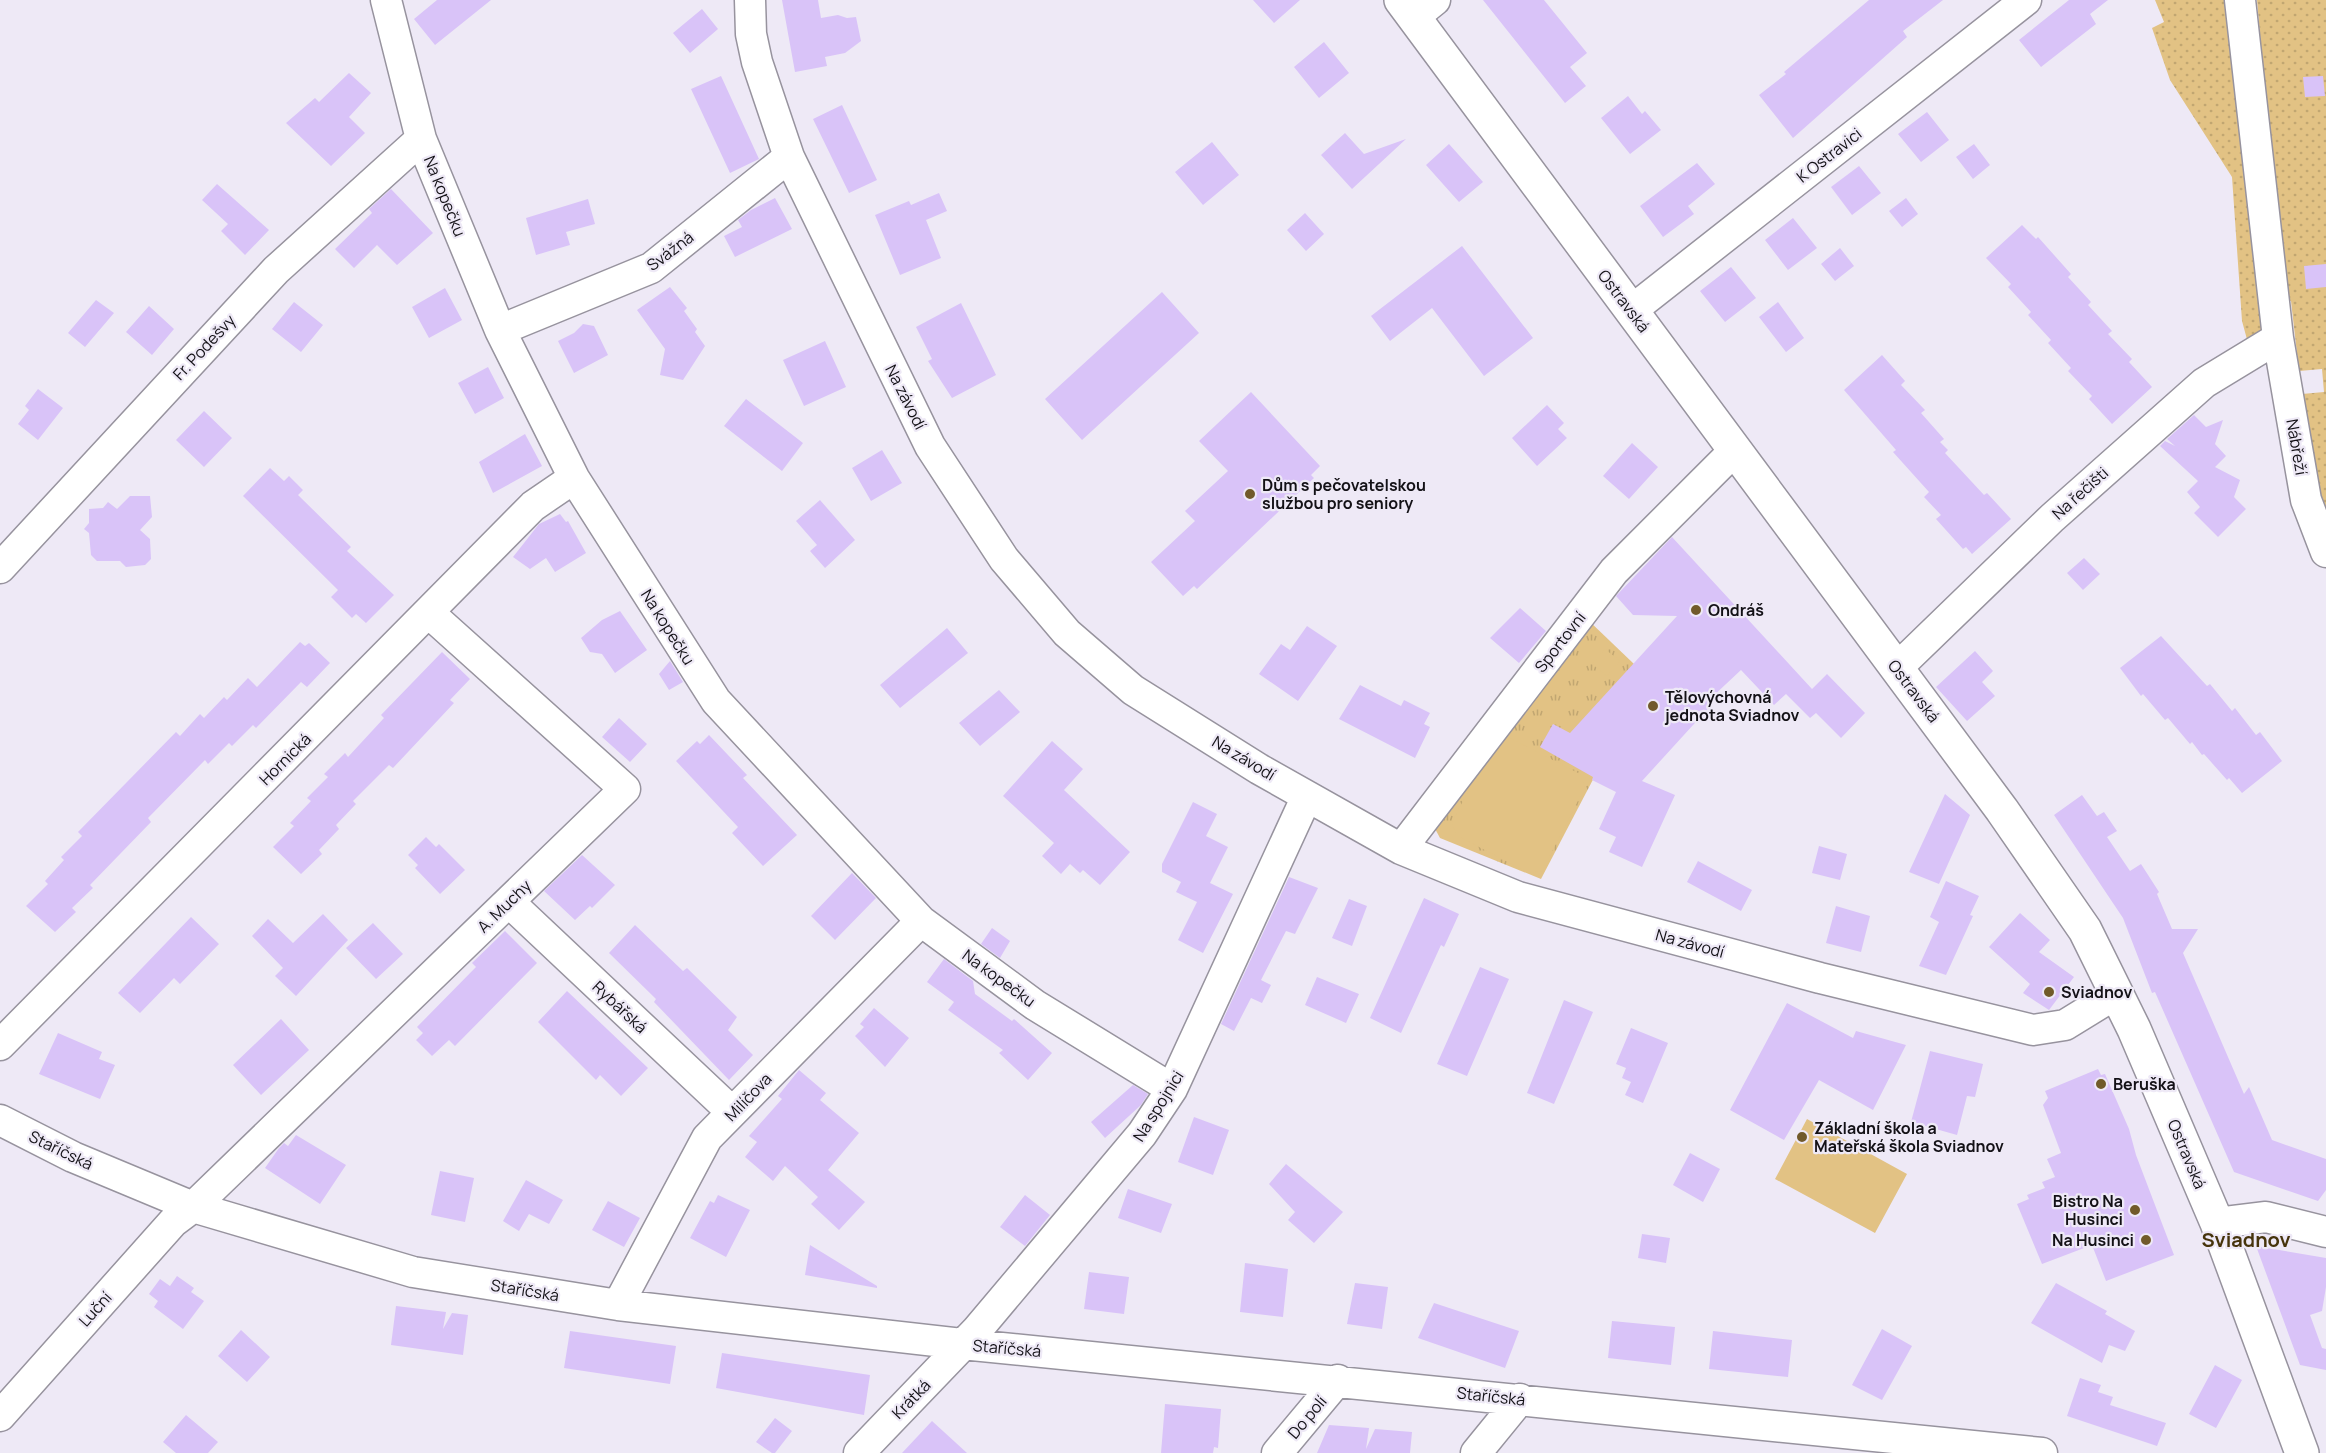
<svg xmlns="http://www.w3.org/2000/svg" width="2326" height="1453" viewBox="0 0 2326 1453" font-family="Manrope,sans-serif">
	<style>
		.grass { fill: url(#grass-dots) }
		.park { fill: url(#park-tufts) }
		.pitch { fill: #e2c284 }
		.building { fill: #d9c3f8 }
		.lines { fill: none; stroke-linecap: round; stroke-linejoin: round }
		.minor-casing { stroke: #97939e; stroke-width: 33 }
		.tertiary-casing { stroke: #97939e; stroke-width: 36 }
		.minor { stroke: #fff; stroke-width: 30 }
		.tertiary { stroke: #fff; stroke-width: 33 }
		.poi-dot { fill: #715a2a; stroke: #eee9f6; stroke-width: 2 }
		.labels { text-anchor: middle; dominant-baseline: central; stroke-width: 4.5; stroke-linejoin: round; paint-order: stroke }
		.street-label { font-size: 16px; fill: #131116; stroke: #eee9f6 }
		.poi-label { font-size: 16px; font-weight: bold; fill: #131116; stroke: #eee9f6; text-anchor: start }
		.quarter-label { font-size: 20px; font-weight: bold; fill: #46340c; stroke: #eee9f6 }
	</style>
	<defs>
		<pattern id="grass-dots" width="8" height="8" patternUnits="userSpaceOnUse" patternTransform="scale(1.5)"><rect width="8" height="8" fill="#e2c284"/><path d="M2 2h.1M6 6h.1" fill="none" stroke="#c1a671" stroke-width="1.8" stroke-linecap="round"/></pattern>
		<pattern id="park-tufts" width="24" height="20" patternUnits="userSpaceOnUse" patternTransform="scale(1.5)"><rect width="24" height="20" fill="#e2c284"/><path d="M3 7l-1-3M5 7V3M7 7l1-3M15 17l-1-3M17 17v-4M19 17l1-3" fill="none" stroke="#c1a671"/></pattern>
	</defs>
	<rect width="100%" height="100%" fill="#eee9f6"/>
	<!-- grass -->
	<path class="grass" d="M2155,0h79l36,331 -22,12 -6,-22 -10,-144 -62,-97 -18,-52 12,-6z
		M2257,0h69v525l-13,-38 -11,-93 22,-2 -2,-23 -23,2 -8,-70h-8z"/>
	<!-- park -->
	<path class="park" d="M1587,619l47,45 -24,83 -69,132 -101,-41 -7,-13z"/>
	<!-- pitch -->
	<path class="pitch" d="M1605,649l15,12 -13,15 -15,-12z
		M1506,736l74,38 5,13 -43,84 -13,2 -73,-38 -4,-13 43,-82z
		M1807,1119l100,55 -32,59 -100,-54z"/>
	<!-- building -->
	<path class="building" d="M437,0h54l-56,45 -21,-26z
		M782,0h36l3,18 17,-3 9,3 9,-1 5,24 -16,12 -20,4 2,9 -32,6z
		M1253,0h47l-26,23z
		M1483,0h61l43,53 -17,14 16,19 -21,17z
		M1869,0h74l-40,31 4,6 -114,101 -34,-43 27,-21 -2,-2z
		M2069,0h39l-18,14 6,10 -55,43 -22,-27z
		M702,9l16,20 -28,24 -17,-20z
		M1324,42l25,31 -30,25 -25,-31z
		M349,73l22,20 -22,24 16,16 -34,33 -45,-43 29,-25 4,4z
		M721,76l38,83 -29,14 -39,-84z
		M2323,76l2,20 -20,1 -2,-20z
		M1628,96l14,18 3,-3 16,19 -31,24 -29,-36z
		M842,105l35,75 -28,13 -36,-74z
		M1927,112l22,28 -28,22 -23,-28z
		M1345,133l19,21 42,-15 -54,50 -31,-34z
		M1212,142l27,33 -36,30 -28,-33z
		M1449,144l34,38 -24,20 -33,-37z
		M1974,144l16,21 -17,14 -17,-22z
		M1697,163l18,21 -27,22 6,8 -31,23 -23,-31z
		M1859,166l22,27 -29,22 -21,-28z
		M217,184l52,46 -24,25 -24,-24 7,-7 -26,-24z
		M391,189l42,44 -36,32 -20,-20 -23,23 -19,-19 37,-36 -3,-4z
		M939,193l8,18 -21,9 15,38 -41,17 -25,-60 34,-14 2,4z
		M775,198l17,31 -57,28 -11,-21 18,-9 -4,-7 13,-10z
		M1906,198l12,16 -16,13 -13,-16z
		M588,199l7,25 -29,8 4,13 -34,10 -10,-37z
		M1305,213l19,21 -18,17 -19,-21z
		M1793,218l24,30 -29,22 -23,-30z
		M2022,225l14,14 2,-2 33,37 -3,3 23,25 -3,3 24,26 -4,3 24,25 -3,3 23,25 -40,37 -23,-25 3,-3 -24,-25 3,-3 -23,-25 3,-3 -23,-25 3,-3 -23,-25 3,-3 -25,-26z
		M1462,246l71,92 -49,38 -52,-68 -42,33 -19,-25z
		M1840,248l14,18 -19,15 -14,-17z
		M2326,264v23l-20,2 -2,-23z
		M1731,267l25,31 -31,24 -25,-31z
		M670,287l17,21 -3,3 13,18 -2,3 10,14 -22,34 -23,-5 5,-26 -28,-39z
		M445,288l17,32 -33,18 -17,-31z
		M1162,292l37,41 -117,107 -37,-41z
		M96,300l18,13 -29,34 -17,-14z
		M294,302l29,23 -22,27 -29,-23z
		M1778,302l26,36 -18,14 -27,-35z
		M961,303l35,72 -44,23 -24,-37 4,-2 -16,-32z
		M149,306l25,23 -22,26 -26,-23z
		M583,324l11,2 14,29 -34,18 -16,-32 16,-8z
		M825,341l21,46 -42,19 -21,-46z
		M1882,355l23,26 -4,4 24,25 -4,3 23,26 -4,3 8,8 -3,3 39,42 3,-2 24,26 -39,35 -6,-7 -3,2 -27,-30 5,-4 -17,-18 5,-5 -36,-40 3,-2 -52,-60z
		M488,367l16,31 -29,16 -17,-31z
		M38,389l25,19 -25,32 -20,-16 11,-14 -4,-4z
		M1251,392l69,74 -9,9 3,3 -117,111 -3,-3 -11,10 -32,-34 44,-41 -10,-10 43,-40 -29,-30z
		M746,399l57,44 -21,28 -58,-45z
		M1547,405l17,18 -6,6 9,9 -30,28 -25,-28z
		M204,411l28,27 -28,29 -28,-27z
		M2194,415l12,12 17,-7 -8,24 11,12 -11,11 25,13 -6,17 12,12 -28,28 -24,-24 6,-6 -13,-15 11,-11 -38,-35 5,-5 10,5 -8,-7z
		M525,434l17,32 -49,27 -14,-31z
		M1632,443l26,24 -29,32 -26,-23z
		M882,450l20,33 -31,18 -19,-33z
		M270,468l14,13 5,-5 14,14 -5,5 53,52 -4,4 47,44 -28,28 -10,-9 -4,4 -21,-21 7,-7 -95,-94z
		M130,496h20l2,21 -12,13 10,9 1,20 -6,6 -19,2 -6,-6h-23l-6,-6 -2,-22 -5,-4 5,-6v-14l14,-1 5,-6 9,7z
		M820,500l35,40 -30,28 -15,-17 7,-6 -21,-24z
		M560,514l6,8 2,-1 18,32 -31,19 -9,-14 -16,11 -17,-12 26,-33z
		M1672,537l140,152 15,-15 38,39 -24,25 -25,-25 -6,5 -24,-24 -12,11 -33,-35 -31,29 4,3 -72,79 33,14 -33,72 -33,-15 7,-15 -17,-8 17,-37 -24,-12 1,-3 -53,-30 13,-23 17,9 107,-117 -44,-1 -17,-19z
		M2084,558l16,16 -17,16 -16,-17z
		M1520,608l26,23 -27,32 -29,-25z
		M620,611l27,39 -32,23 -13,-19 -12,-2 -9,-14 21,-18z
		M1307,626l30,20 -39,55 -39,-27 22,-30 9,6z
		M947,628l21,25 -68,55 -20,-23z
		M2161,636l46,50 3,-2 22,27 3,-3 21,27 4,-3 22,29 -40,32 -13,-15 -2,2 -23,-26 -2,1 -10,-13 -2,2 -22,-26 -3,2 -22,-26 -2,2 -21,-28z
		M300,642l5,4 4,-3 21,20 -23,24 -6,-5 -45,46 -3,-3 -21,21 -3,-3 -21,21 -3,-4 -57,58 3,4 -61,63 3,3 -21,20 4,4 -21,20 -29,-26 22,-22 -3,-3 19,-21 -3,-3 21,-21 -4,-4 98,-100 4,4 20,-22 4,4 20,-21 3,3 21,-22 9,9z
		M1975,651l18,20 -11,11 13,14 -28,25 -31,-34z
		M442,652l28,27 -20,21 4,3 -61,65 -4,-3 -36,36 3,3 -20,21 3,4 -20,21 3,4 -21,20 -28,-27 21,-21 -4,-3 21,-22 -4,-3 21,-21 -4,-3 21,-21 3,4 36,-39 -3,-3z
		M670,661l13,21 -14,8 -10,-16z
		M1360,685l41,21 3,-6 26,13 -6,11 6,3 -15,31 -76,-39z
		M999,690l21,22 -40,34 -21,-23z
		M619,718l28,26 -17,18 -28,-25z
		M709,735l38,40 -4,3 54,57 -34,31 -31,-33 6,-6 -62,-66 21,-20 3,3z
		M1052,741l31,28 -19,21 66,62 -30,33 -17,-15 -3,3 -10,-9 -9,10 -19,-18 12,-13 -51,-47z
		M1945,794l25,21 -31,69 -30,-12z
		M2082,795l15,21 7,-4 13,19 -10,6 23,34 11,-7 18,28 -2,2 15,35h26l-15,24 61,141 5,-7 23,53 54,19v31l-8,11 -84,-29 -79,-180 -3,1 -29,-75 -69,-103z
		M1193,802l24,12 -11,22 22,11 -18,36 23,11 -30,59 -25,-13 19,-38 -21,-10 5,-10 -19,-10v-8z
		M426,837l10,10 3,-3 26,26 -25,24 -25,-26 3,-3 -10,-10z
		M1819,846l28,8 -7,26 -28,-7z
		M582,855l33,30 -23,23 -2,-2 -15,14 -31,-29z
		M1698,861l54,29 -11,21 -54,-29z
		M852,873l24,25 -41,42 -24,-24z
		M1289,877l29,11 -23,46 -9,-3 -25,49 10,5 -9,18 -11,-5 -17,33 -13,-7z
		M1946,881l33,15 -9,19 3,1 -27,59 -27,-9 20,-44 -9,-5z
		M1424,898l35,16 -15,33 -3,-2 -40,88 -31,-15z
		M1349,899l18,7 -15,40 -20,-8z
		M1836,906l34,10 -9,36 -35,-9z
		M2020,913l30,27 -11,12 35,25 -25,33 -26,-17 7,-9 -41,-37z
		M323,914l25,26 -52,56 -21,-20 8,-8 -31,-32 16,-17 25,24z
		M191,917l28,27 -39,40 -6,-6 -34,35 -22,-20z
		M373,923l30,31 -27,25 -30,-31z
		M635,925l48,46 4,-3 50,49 -9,13 25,25 -24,25 -75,-78 2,-3 -47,-46z
		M992,928l18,13 -10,17 -19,-14z
		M505,931l32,32 -82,83 -6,-6 -17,16 -16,-16 7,-7 -6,-6 59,-60 -4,-4z
		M944,959l29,22 2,13 37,27 2,-2 38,34 -24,27 -29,-27 4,-3 -55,-40 6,-8 -27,-20z
		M1480,967l29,12 -42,97 -30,-12z
		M1317,977l42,17 -13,29 -41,-18z
		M567,991l81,77 -27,28 -21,-21 -4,5 -58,-58z
		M1564,1000l29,12 -39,92 -27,-11z
		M1787,1003l66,35 3,-7 50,14 -33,65 -54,-30 -35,60 -54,-30z
		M874,1008l35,30 -24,29 -30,-31 9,-9 -4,-3z
		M281,1019l28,31 -48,45 -28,-30z
		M1631,1028l37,15 -25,60 -18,-8 6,-13 -9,-4 4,-10 -10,-4z
		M58,1033l44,19 -3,7 16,6 -15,34 -61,-25z
		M1930,1051l53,13 -8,33 -8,-1 -10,39 -46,-13z
		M2098,1069l3,6 4,-1 24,55 7,26 38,100 -68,26 -14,-36 -50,19 -25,-60 12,-5 -2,-4 18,-7 -3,-6 13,-5 -8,-18 14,-6 -18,-48 5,-7 -3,-7z
		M799,1070l27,23 -6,7 39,33 -31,37 37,32 -26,28 -28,-26 7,-7 -33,-31 -12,15 -28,-24 12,-15 -8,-6 33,-37 -4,-3z
		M1133,1085l15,9 -7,11 -36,33 -14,-16z
		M1194,1117l35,13 -16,45 -35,-13z
		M296,1135l50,30 -26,39 -55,-36 14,-20 5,-5 4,3z
		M1690,1153l30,16 -17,33 -30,-17z
		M1286,1164l57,48 -29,31 -26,-23 7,-8 -26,-28z
		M440,1171l34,7 -9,44 -34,-7z
		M526,1180l37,20 -14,24 -20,-10 -10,17 -16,-10z
		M1128,1189l44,15 -11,29 -43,-15z
		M718,1195l32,15 -24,47 -36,-19 20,-37 4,2z
		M1025,1195l25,20 -25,31 -25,-19z
		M608,1201l32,17 -16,29 -32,-17z
		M1642,1234l28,4 -4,25 -28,-5z
		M810,1245l67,41v2l-72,-13z
		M2256,1246l70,12v29l-4,24 -12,4 12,33 4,1v21l-26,-5z
		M1245,1263l43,6 -5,48 -43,-5z
		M1089,1272l40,5 -5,37 -40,-5z
		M177,1276l17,12 -3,4 13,9 -21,28 -29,-22 4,-6 -9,-7 11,-15 10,7z
		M1355,1283l33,4 -6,42 -35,-5z
		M2056,1283l51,28 -2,3 30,17 -10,20 -16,-6 -7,18 -71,-40z
		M1434,1303l85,28 -14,37 -87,-30z
		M396,1306l50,6 -3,17 9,-16 16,2 -5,40 -72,-10z
		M1612,1321l63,6 -4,38 -63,-7z
		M1882,1329l30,17 -30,54 -30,-15z
		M241,1330l29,27 -23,25 -29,-26z
		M570,1331l106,15 -6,38 -106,-16z
		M1713,1331l79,9 -4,37 -79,-8z
		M722,1353l148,22 -6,40 -148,-27z
		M2215,1365l27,15 -26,48 -27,-14z
		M2080,1378l21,7 -3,7 15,5 -3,8 56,18 -9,23 -90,-30z
		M1165,1404l56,5 -3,39 -4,-1 -1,6h-52z
		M186,1415l32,27 -10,11h-32l-13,-11z
		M775,1418l17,13 -17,22h-3l-16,-11z
		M932,1421l35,32h-65z
		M1329,1425l40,3 -3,21 9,-20 37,3 -2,21h-93z"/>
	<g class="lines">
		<defs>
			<path id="minor" d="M386,0l35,139 79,191 74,148 142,223 205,220 114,84 137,84
				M750,0l1,34 6,28 32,95 141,289 74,113 63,74 66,57 126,79 142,80 117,48 302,81 213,52 32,-5 52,-32
				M2240,0l38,338 28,162 20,52
				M1414,17l21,-17
				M1632,310l394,-310
				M500,330l151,-62 138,-111
				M0,568l276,-298 145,-131
				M1897,668l155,-150 152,-135 74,-45
				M1401,849l213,-278 121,-121
				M509,902l223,210
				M0,1045l533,-539 41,-28
				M0,1120l73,37 120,50 220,65 205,33 344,39 1080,109
				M2217,1223l49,-6 60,15
				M618,1305l89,-167 214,-217
				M0,1416l173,-194 20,-15 432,-418 -196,-176
				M859,1453l118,-123 165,-196 30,-45 135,-293
				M1277,1453l61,-73
				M1476,1453l44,-54"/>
			<path id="tertiary" d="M1401,0l601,810 83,120 49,99 83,194 85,230"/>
		</defs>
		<!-- minor casing -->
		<use href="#minor" class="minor-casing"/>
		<!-- tertiary casing -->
		<use href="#tertiary" class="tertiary-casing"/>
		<!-- minor -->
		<use href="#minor" class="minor"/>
		<!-- tertiary -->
		<use href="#tertiary" class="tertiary"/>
	</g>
	<!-- markers -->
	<g class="poi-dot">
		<circle cx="1250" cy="494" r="6"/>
		<circle cx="1696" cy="610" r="6"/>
		<circle cx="1653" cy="706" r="6"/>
		<circle cx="2049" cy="992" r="6"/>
		<circle cx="2101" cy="1084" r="6"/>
		<circle cx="1802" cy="1137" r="6"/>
		<circle cx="2135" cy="1210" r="6"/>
		<circle cx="2146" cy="1240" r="6"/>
	</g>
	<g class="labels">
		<!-- street labels -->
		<g class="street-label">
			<text transform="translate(1829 155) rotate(-38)">K Ostravici</text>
			<text transform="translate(445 196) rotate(68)">Na kopečku</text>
			<text transform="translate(670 251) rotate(-37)">Svážná</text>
			<text transform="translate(1624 301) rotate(53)">Ostravská</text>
			<text transform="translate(204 347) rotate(-47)">Fr. Podešvy</text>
			<text transform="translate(906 397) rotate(63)">Na závodí</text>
			<text transform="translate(2297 447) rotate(80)">Nábřeží</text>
			<text transform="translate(2080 493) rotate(-42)">Na řečišti</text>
			<text transform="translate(668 627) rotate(58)">Na kopečku</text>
			<text transform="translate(1560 642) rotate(-52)">Sportovní</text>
			<text transform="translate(1914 691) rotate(53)">Ostravská</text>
			<text transform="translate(1244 758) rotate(31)">Na závodí</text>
			<text transform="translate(285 759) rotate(-45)">Hornická</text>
			<text transform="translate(504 906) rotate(-44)">A. Muchy</text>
			<text transform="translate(1690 943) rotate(15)">Na závodí</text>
			<text transform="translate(999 978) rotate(36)">Na kopečku</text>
			<text transform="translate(620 1007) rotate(43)">Rybářská</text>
			<text transform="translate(748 1097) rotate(-46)">Milíčova</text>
			<text transform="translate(1158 1106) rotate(-58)">Na spojnici</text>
			<text transform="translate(61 1150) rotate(26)">Staříčská</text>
			<text transform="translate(2187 1154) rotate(67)">Ostravská</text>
			<text transform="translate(525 1290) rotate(9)">Staříčská</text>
			<text transform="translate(95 1309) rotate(-48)">Luční</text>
			<text transform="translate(1007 1348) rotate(5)">Staříčská</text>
			<text transform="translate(1491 1396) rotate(6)">Staříčská</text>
			<text transform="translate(911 1399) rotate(-46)">Krátká</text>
			<text transform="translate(1307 1417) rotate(-50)">Do polí</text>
		</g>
		<!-- poi labels -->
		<g class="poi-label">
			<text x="1262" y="485">Dům s pečovatelskou<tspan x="1262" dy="18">službou pro seniory</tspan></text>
			<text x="1708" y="610">Ondráš</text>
			<text x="1665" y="697">Tělovýchovná<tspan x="1665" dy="18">jednota Sviadnov</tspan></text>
			<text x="2061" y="992">Sviadnov</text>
			<text x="2113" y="1084">Beruška</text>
			<text x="1814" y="1128">Základní škola a<tspan x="1814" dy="18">Mateřská škola Sviadnov</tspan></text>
			<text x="2123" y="1201" text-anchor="end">Bistro Na<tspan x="2123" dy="18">Husinci</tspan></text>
			<text x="2134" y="1240" text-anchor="end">Na Husinci</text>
		</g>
		<!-- quarter labels -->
		<g class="quarter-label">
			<text x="2246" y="1239">Sviadnov</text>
		</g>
	</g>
</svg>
